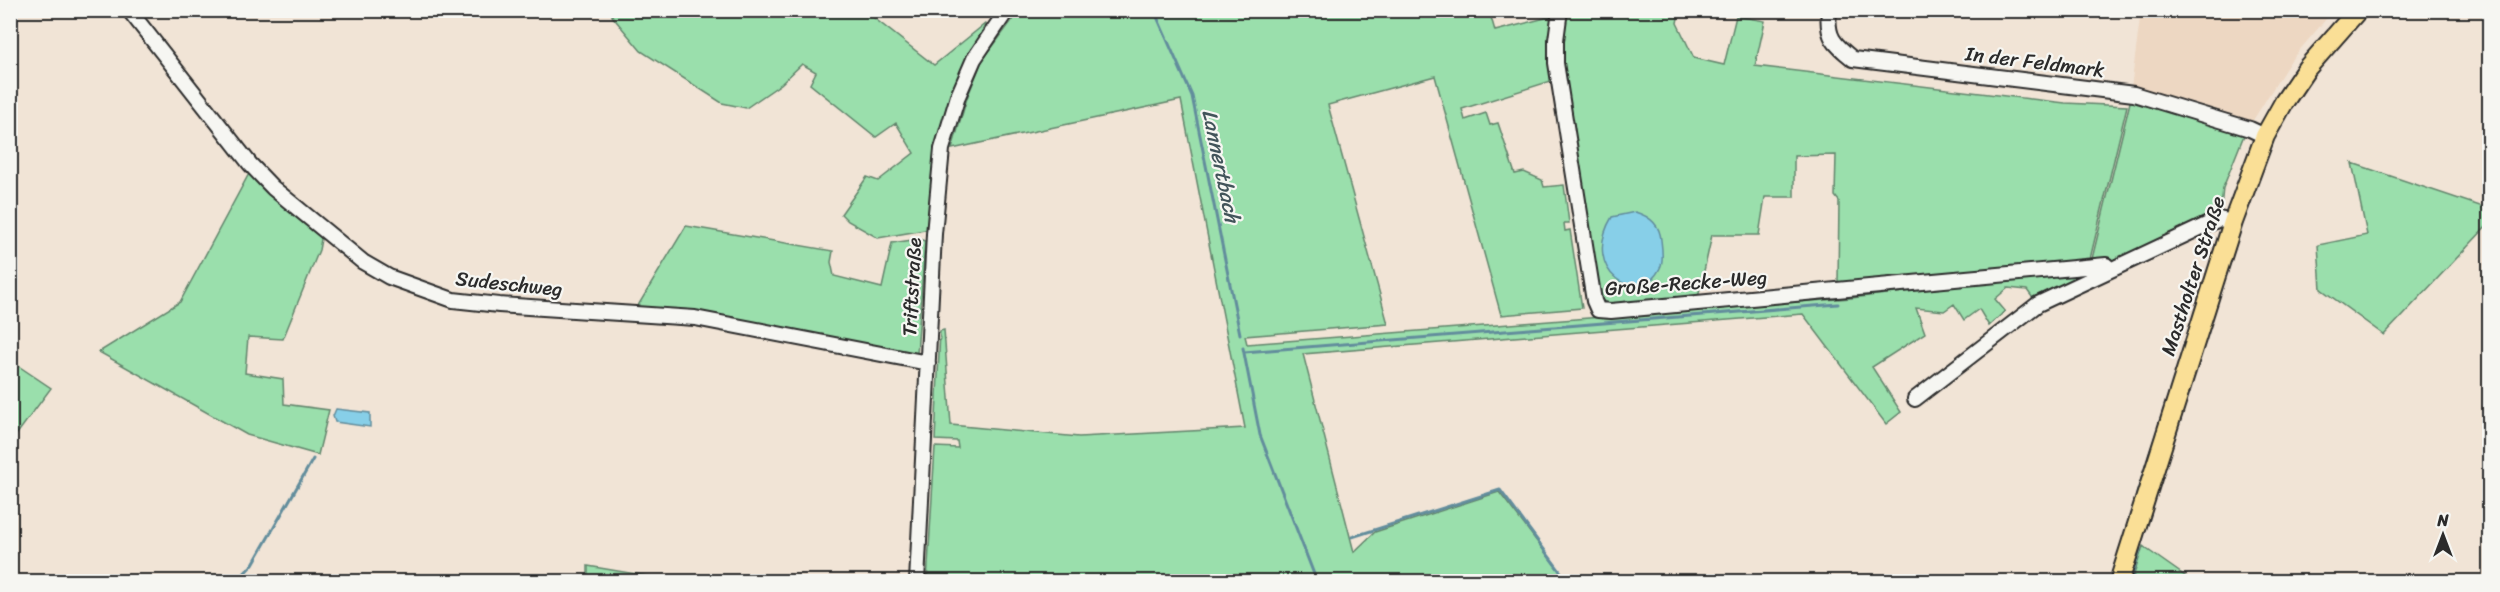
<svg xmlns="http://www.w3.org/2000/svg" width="2500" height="592" viewBox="0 0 2500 592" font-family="Sriracha,sans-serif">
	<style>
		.built { fill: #edd7c2 }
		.green { fill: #9adfac; stroke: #62856c; stroke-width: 1.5 }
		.water { fill: #87cfe8; stroke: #628d9c; stroke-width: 1.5 }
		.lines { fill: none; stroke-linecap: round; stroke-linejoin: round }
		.stream { stroke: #628d9c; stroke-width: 3 }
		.minor-casing { stroke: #2b2b2b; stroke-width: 18 }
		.major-casing { stroke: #2b2b2b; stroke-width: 22 }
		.minor { stroke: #f6f6f2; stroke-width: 14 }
		.major { stroke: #fadf96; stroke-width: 18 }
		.labels { text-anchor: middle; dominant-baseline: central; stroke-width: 4.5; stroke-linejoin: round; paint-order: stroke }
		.street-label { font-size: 20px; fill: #2b2b2b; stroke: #f6f6f2 }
		.water-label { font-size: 21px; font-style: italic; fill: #42545a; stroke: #f6f6f2 }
	</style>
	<rect width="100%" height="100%" fill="#f1e4d6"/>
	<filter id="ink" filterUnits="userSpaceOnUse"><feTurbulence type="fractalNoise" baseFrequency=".0167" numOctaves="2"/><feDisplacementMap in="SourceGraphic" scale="12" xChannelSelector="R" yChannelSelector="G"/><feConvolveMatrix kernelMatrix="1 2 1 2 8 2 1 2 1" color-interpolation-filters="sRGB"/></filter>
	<g filter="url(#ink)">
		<!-- built -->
		<path class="built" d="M2141,11h192l-42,49 -41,65 -119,-37z"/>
		<!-- green -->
		<path class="green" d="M613,10l252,1 69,54 52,-42c-20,40 -50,106 -54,149 -2,19 -1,38 -2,57l-52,9 -30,-17 -7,-7 26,-37 11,4 36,-28 -18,-30 -20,14 -66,-53 6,-12 -14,-8 -21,20 -35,24 -24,-5 -81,-52 -29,-35z
			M1159,10l1,3 2,-3h327l6,21 58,-15 -2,65 -89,28 3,11 21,-7 4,12 8,-2 17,51 9,-2 18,8 2,7 20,-2 5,38h-5l1,8 5,-1 12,78 -81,7 -66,-239 -107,29 60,219 -143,12 2,8 604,-46 222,-25 4,5 -42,23 -8,-11 -19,-2 -13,11 10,12 -16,15 -10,-17 -15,11 -10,-16 -10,7 -28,-3 9,25 -53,34 29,45 -15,12 -83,-110 -500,40 51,198 21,-20 124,-40 68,89 -640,1 8,-135 23,1 -1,-7 -22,-1 5,-109 4,-1 7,95 128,12 166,-9 -64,-328 -229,49 15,-51 15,-37 37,-50z
			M1668,10l11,3 -2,10 17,35 30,7 12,-49 29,5 -10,45 310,37 62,3 -38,157 -251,20 1,-82 -4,-5 1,-41 -42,1v41h-29l-6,38h-47l-14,63 -87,8 -15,-10 -36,-230 5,-55z
			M2131,98l113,37 -21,53 -2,20 -7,-1 -2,11 -91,41 -30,4z
			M2352,163l137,46v15l-105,111 -63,-46 -3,-44 49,-10z
			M251,170l71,64 -3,16 -36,89 -35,-2 -3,36 38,6 1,25 45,6 -11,45 -71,-20 -148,-83 81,-50z
			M686,226l147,25 -2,11 3,14 48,12 10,-45 27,-4 6,2 -8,113 -4,2 -277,-47z
			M11,361l40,27 -40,54z
			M2143,546l5,4 44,31h-60z
			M588,566l89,15h-89z"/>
		<!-- water -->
		<path class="water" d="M1635,212c14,4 25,13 26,28 1,8 3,21 -1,28 -20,41 -81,4 -48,-51z
			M336,409l34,4v14l-35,-5 -2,-6z"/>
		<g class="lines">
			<!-- stream -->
			<path class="stream" d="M1154,10l38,86 48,238
				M1243,348l17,87 57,147
				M1244,352l594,-48
				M2137,494l33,-102
				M1352,537l148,-47 68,92
				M236,582l17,-18 60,-105
				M2130,582l10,-33"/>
			<defs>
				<path id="minor" d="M129,10l121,154 23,24 90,74 26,15 64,23 46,5 196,13 233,45
					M1560,10l-4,30v23l38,238 4,9 13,1 495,-46 3,4
					M1829,10c-3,27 5,34 24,49l281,35 116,35 15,7
					M1915,399l123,-95 181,-85 14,3
					M917,582l17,-348 8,-85 16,-53 16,-37 33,-49"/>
				<path id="major" d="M2119,582l114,-360 32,-86 19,-34 23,-34 51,-58"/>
			</defs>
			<!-- minor casing -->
			<use href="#minor" class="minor-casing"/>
			<!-- major casing -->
			<use href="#major" class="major-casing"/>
			<!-- minor -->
			<use href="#minor" class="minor"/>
			<!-- major -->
			<use href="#major" class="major"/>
		</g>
	</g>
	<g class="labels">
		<!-- street labels -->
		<g class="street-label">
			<text transform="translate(2035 62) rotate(7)">In der Feldmark</text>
			<text transform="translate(2193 276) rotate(-72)">Mastholter Straße</text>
			<text transform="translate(1686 283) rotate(-4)">Große-Recke-Weg</text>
			<text transform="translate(509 284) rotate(6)">Sudeschweg</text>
			<text transform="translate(912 287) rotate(-87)">Triftstraße</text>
		</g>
		<!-- water labels -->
		<g class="water-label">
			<text transform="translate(1221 166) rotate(78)">Lannertbach</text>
		</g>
	</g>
	<!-- margin -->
	<rect width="2500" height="592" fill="none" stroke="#f6f6f2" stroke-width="36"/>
	<rect x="18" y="18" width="2464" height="556" fill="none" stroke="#2b2b2b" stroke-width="2" filter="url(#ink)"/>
	<!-- north arrow -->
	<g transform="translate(2443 535)" stroke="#f6f6f2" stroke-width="4.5" paint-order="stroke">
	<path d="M0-4.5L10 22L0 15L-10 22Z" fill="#2b2b2b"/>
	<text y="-9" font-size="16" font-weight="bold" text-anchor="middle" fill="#2b2b2b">N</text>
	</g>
</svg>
